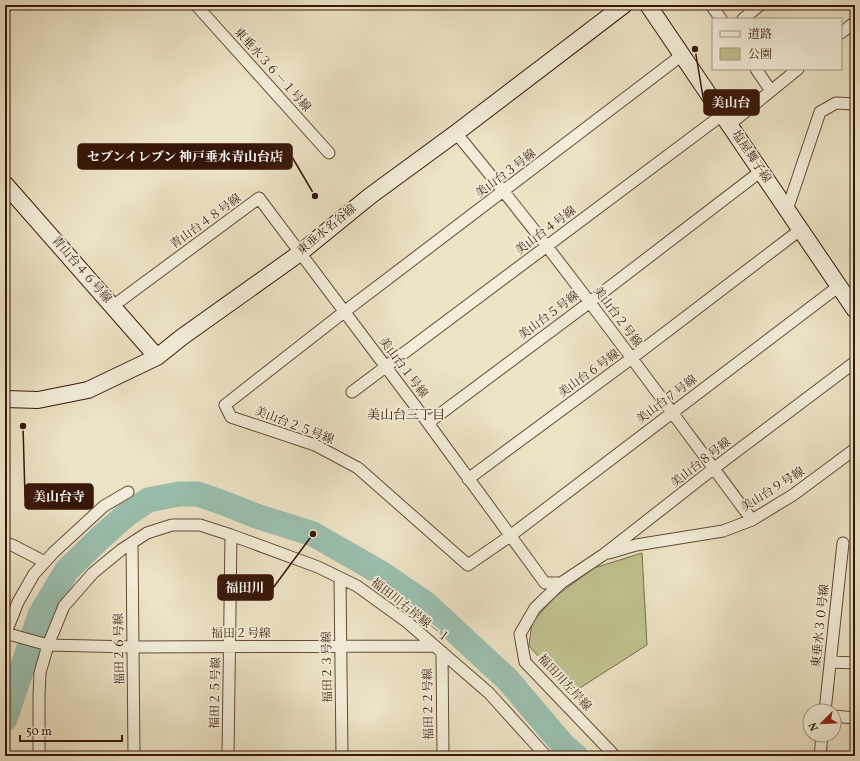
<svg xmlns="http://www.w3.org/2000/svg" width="860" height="761" viewBox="0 0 860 761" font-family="Vollkorn,'Noto Serif JP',serif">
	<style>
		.green { fill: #c0c18f; stroke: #7c6c4c }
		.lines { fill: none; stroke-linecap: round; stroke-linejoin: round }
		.river { stroke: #9abfae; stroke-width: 25 }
		.street-casing { stroke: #654a37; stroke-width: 13 }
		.secondary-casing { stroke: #381708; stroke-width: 18 }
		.street { stroke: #f3edd9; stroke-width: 11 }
		.secondary { stroke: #f3edd9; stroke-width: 16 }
		.labels { text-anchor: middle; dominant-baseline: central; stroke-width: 3.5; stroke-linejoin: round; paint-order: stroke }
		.street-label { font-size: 12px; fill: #381708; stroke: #f3edd9 }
		.neighbourhood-label { font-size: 13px; fill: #381708; stroke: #f3edd9 }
		.leader { fill: none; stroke: #381708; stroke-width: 1.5 }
		.callout-dot { fill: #381708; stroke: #f3edd9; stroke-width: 1.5 }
		.callout { fill: #381708; stroke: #381708; stroke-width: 1.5 }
		.callout-label { font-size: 13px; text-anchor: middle; font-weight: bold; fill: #fff }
	</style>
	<rect width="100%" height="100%" fill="#ede3c5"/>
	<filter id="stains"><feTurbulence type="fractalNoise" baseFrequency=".005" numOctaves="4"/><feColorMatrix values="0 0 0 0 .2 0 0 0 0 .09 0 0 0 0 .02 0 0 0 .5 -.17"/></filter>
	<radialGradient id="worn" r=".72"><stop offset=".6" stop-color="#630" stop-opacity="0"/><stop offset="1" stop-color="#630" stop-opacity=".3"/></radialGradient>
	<!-- green -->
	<path class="green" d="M642,553l5,92 -75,48 -43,-47 3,-24 24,-26 38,-28z"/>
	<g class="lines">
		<!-- river -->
		<path class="river" d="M5,719l35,-104 27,-45 34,-33 25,-22 22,-15 31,-6h19l23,8 35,14 57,18 68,39 44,30 83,77 56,66 12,10"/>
		<defs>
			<path id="street" d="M196,5l133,148
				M711,5l10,14
				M5,7l2,-2
				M743,19l17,-14
				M841,33l14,-11
				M682,55l-338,257 -119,93 6,12 84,28 43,23 110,97 42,-29 329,-250
				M756,69l15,22
				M729,125l69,-56
				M456,133c104,125 199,257 296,387
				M787,210l33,-98 16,-9 19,1
				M113,306l146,-108 169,225 117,160h16
				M352,392l370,-277
				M428,423l162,-121 171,-131
				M468,479l164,-121 168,-128
				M5,543l7,2 33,17
				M132,543l2,213
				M609,553l27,-8 87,-14 29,-11 41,-25 62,-46
				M340,578l2,178
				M5,633l43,12 85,2 302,-1
				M5,635l13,-33 16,-28 20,-22 50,-46 24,-14
				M442,652l1,104
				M831,662l24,1
				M825,711l18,-168
				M834,716l21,2
				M39,756v-61l1,-22 8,-28 16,-39 29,-33 28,-23 26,-17 25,-8h28l31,10 87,32 39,19 50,36 82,71 57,63
				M228,756l3,-221
				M615,756l-90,-94 -5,-28 15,-26 26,-25 42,-28 110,-86 142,-107
				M820,756l2,-21"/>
			<path id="secondary" d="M648,5l207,305
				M5,184l152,173
				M5,399l33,1 50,-10 69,-33 25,-20 118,-84 70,-57 86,-63 168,-128"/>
		</defs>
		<!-- street casing -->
		<use href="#street" class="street-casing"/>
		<!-- secondary casing -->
		<use href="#secondary" class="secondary-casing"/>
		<!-- street -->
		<use href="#street" class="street"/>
		<!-- secondary -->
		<use href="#secondary" class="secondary"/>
	</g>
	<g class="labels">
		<!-- street labels -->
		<g class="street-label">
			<text transform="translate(272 70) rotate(48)">東垂水３６－１号線</text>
			<text transform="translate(751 157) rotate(56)">塩屋舞子線</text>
			<text transform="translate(506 174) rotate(-37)">美山台３号線</text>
			<text transform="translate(206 222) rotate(-36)">青山台４８号線</text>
			<text transform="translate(327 230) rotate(-39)">東垂水名谷線</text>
			<text transform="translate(546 231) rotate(-37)">美山台４号線</text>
			<text transform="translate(81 270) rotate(49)">青山台４６号線</text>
			<text transform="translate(549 316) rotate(-37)">美山台５号線</text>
			<text transform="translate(617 317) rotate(53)">美山台２号線</text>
			<text transform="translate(403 368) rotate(53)">美山台１号線</text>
			<text transform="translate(589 374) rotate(-36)">美山台６号線</text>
			<text transform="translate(667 400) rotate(-37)">美山台７号線</text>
			<text transform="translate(294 426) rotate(21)">美山台２５号線</text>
			<text transform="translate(701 463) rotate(-38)">美山台８号線</text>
			<text transform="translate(773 490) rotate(-32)">美山台９号線</text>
			<text transform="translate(410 611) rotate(38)">福田川右岸線－１</text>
			<text transform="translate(821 626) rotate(-84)">東垂水３０号線</text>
			<text x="241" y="634">福田２号線</text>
			<text transform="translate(120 649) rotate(-91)">福田２６号線</text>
			<text transform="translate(328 667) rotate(-91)">福田２３号線</text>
			<text transform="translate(564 683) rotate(47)">福田川左岸線</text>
			<text transform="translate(216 693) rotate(-89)">福田２５号線</text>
			<text transform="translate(429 704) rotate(-91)">福田２２号線</text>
		</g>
		<!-- neighbourhood labels -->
		<g class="neighbourhood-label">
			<text x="406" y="416">美山台三丁目</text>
		</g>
	</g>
	<!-- callouts -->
	<path class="leader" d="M695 49L704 103M315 196L292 157M23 426L25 497M313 534L273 588"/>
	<g class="callout-dot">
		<circle cx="695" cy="49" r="4"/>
		<circle cx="315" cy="196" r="4"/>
		<circle cx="23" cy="426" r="4"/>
		<circle cx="313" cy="534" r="4"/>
	</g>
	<g class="callout">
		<rect x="704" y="90" width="55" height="25" rx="4"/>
		<rect x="78" y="144" width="214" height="25" rx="4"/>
		<rect x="25" y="484" width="68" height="25" rx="4"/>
		<rect x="218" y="575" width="55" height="25" rx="4"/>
	</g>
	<g class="callout-label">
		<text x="731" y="107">美山台</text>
		<text x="185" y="161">セブンイレブン 神戸垂水青山台店</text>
		<text x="59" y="501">美山台寺</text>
		<text x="245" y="592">福田川</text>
	</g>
	<!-- margin -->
	<rect width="860" height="761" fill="none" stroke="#ede3c5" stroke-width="20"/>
	<rect x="6" y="6" width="848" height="749" fill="none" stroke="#381708" stroke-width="2"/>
	<rect x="10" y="10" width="840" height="741" fill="none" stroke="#381708"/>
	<!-- legend -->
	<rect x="712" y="18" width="130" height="52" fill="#f3edd9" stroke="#a89785"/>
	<rect x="720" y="31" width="20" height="6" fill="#f3edd9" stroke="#a89785"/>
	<text x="748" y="38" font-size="12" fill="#381708">道路</text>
	<rect x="720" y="48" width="20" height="12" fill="#c0c18f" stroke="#a89785"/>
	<text x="748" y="58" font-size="12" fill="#381708">公園</text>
	<!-- north arrow -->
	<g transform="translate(822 723) rotate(246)"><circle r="19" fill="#f3edd9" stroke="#a89785"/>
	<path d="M0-3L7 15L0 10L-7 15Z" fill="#8f2418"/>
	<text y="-6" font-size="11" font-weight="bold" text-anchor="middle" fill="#381708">N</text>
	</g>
	<!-- scale -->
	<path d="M20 735v6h102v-6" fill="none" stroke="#381708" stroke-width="2"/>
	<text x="26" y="735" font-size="12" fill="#381708" stroke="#f3edd9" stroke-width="3" paint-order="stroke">50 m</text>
	<rect width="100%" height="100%" filter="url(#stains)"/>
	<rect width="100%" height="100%" fill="url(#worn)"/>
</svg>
